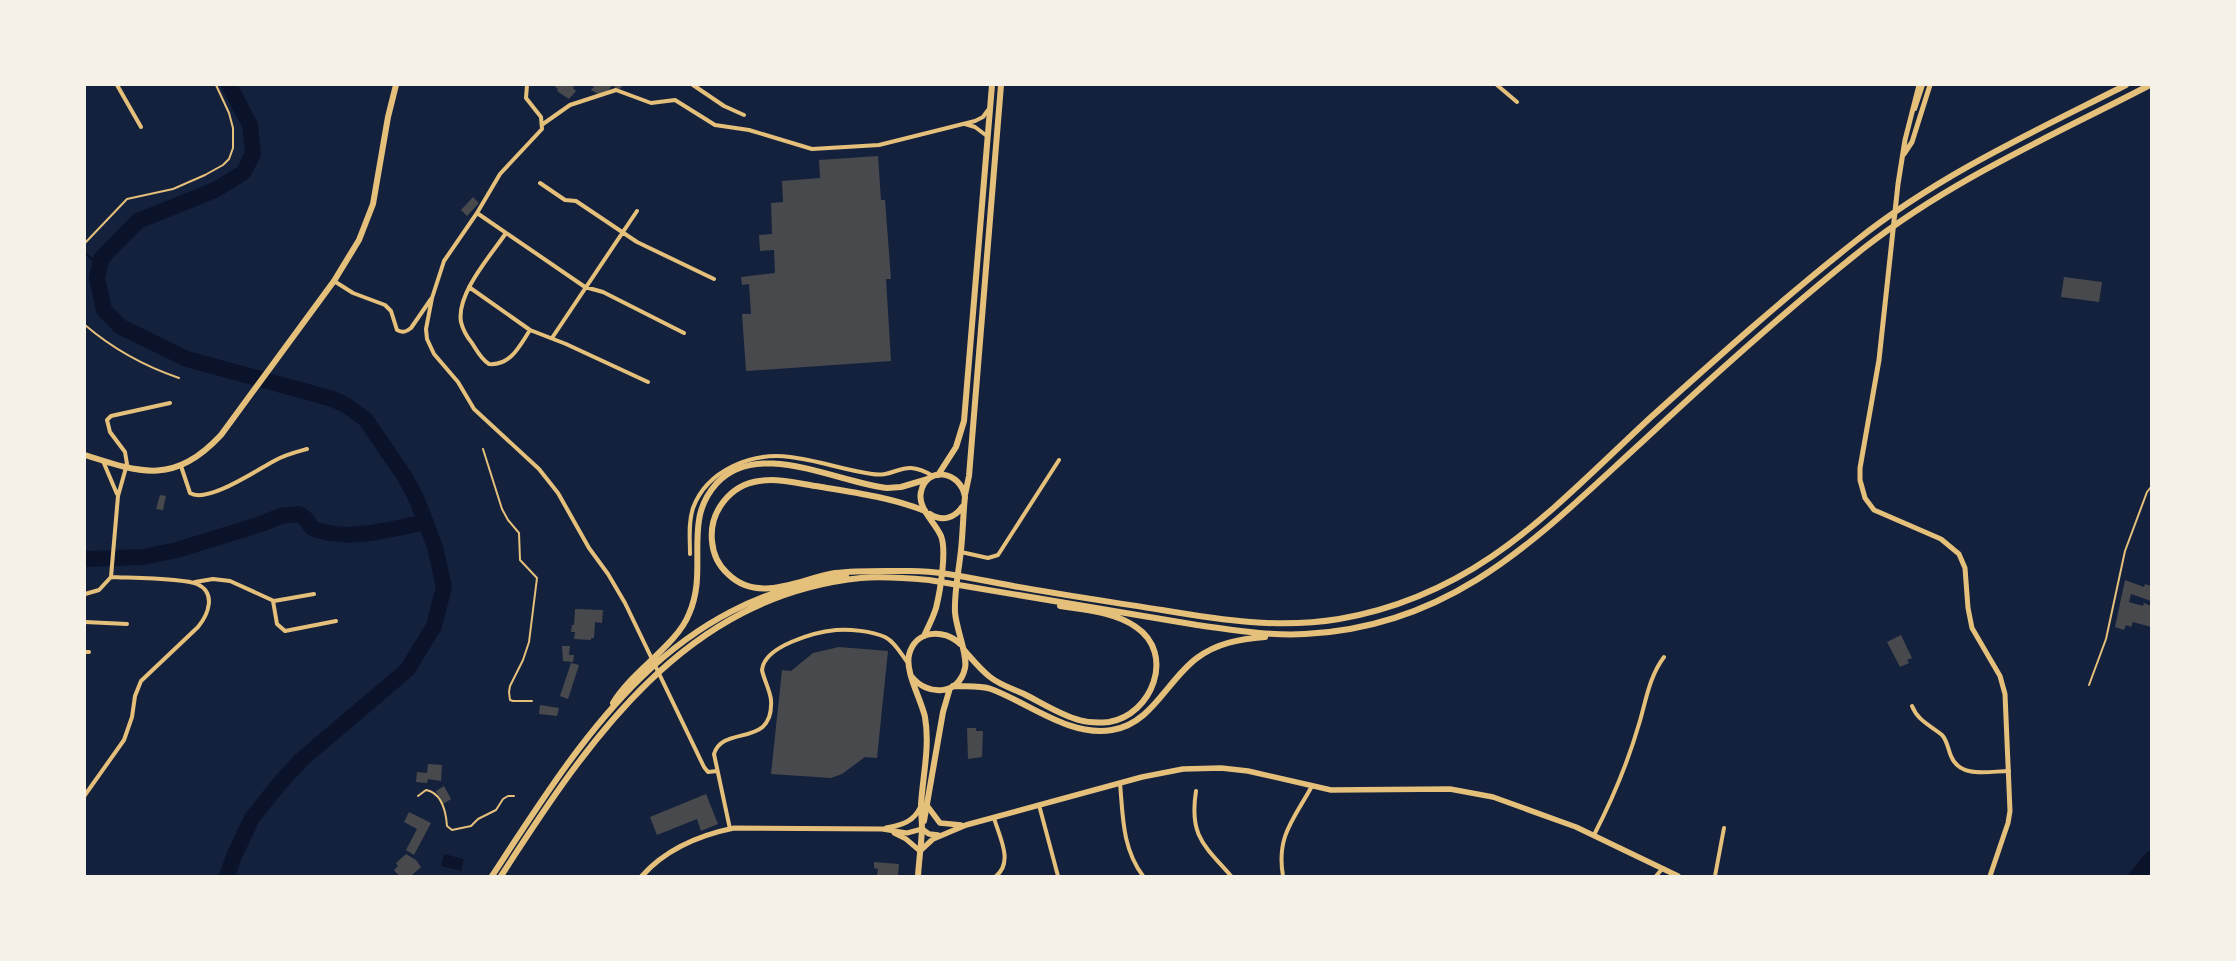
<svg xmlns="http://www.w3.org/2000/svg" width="2236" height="961" viewBox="0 0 2236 961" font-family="'Open Sans',sans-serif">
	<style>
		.water { fill: #0b132b }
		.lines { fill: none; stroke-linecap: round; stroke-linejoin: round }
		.stream { stroke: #0b132b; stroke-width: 2.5 }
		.river { stroke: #0b132b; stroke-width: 16 }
		.building { fill: #48494c }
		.path { stroke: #e5c07b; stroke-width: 2 }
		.minor { stroke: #e5c07b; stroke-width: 4 }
		.tertiary { stroke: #e5c07b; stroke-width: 5 }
		.secondary { stroke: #e5c07b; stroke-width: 5.5 }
		.primary { stroke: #e5c07b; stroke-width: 6 }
		.trunk { stroke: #e5c07b; stroke-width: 6 }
	</style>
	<rect width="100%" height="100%" fill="#14213d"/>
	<!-- water -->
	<path class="water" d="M444,854l20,5 -3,12 -20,-5z"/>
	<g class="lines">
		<!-- stream -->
		<path class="stream" d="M85,253l15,13"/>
		<!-- river -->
		<path class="river" d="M85,559l58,-2 34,-7 84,-26 20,-8 18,-2 7,5 6,9c35,15 78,1 114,-6
			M227,876l8,-22 17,-36 28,-35 21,-23 106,-90 27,-44 10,-39 -9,-40 -18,-47 -12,-23 -39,-57 -17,-13 -16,-8 -146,-40 -66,-32 -17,-17 -7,-32 4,-19 18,-19 19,-19 77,-31 28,-17 10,-19 -3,-29 -21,-40
			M2137,876l14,-17"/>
	</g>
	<!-- building -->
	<path class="building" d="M553,85h22l-2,3 3,3 -7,8 -12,-8 1,-2z
		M591,85h32l-4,5 -7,-5 -4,6 -10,3 -7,-4 3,-3z
		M878,156l3,44h4l6,79h-5l5,82 -145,10 -4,-57h9l-2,-30 -7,1 -1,-8 34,-4 -1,-23 -14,1 -1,-16 13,-1 -1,-31 12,-1 -1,-21 38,-3 -1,-18z
		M473,197l6,6 -12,13 -6,-6z
		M2064,277l38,5 -3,20 -38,-5z
		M160,495l6,1 -3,14 -7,-1z
		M2125,580l19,7 1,-3 6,2v15l-20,-7 -2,8 14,4 1,-3 7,3v21l-18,-5 -2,5 -5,-2 -2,5 -9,-3z
		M575,609l28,1 -1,13 -7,-1 -1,16h-3v2l-17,-1 1,-7h-4l1,-7h2z
		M1901,635l11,23 -5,2 2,3 -9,4 -13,-25z
		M562,646h8l-1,9h5l-1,7 -10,-1z
		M839,647l49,4 -11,107 -12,-1 -23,17 -11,4 -60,-4 11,-104 9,1 22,-18z
		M571,663l8,2 -11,34 -8,-3z
		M540,705l19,3 -2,8 -18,-2z
		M967,728h9v3h7l-1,26 -14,2z
		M428,764l14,1 -1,16 -13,-2 -1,4 -11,-1 1,-10 10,1z
		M444,786l7,13 -8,5 -7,-13z
		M706,794l12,30 -17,7 -4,-12 -40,16 -7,-18z
		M409,812l22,11 -17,32 -8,-5 11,-21 -13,-7z
		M406,854l10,6 5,7 -10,9h-12l-5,-6 4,-4 -2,-3z
		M874,862l25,2 -1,12h-21l1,-7 -4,-1z"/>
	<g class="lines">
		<!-- path -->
		<path class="path" d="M85,243l42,-44 46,-10 32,-14 18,-10 6,-6 4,-11v-20l-4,-15 -13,-28
			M85,325c28,24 59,41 94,53
			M483,449l19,60 6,11 11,13 1,27 17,18 -8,64 -6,18 -13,26 -1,6 1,8 3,1h19
			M2089,685l17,-46 19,-88 22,-59 4,-5
			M418,796l8,-6c16,3 20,22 21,36l5,4 19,-4 7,-7 18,-9 7,-11 5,-3h6"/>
		<!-- minor -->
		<path class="minor" d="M117,85l24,42
			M527,85l-1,13 15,19 1,12 -42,45 -23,39 -33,48 -12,37 -6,31 1,10 7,15 24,28 16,27 65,60 19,24 31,55 19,26 17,29 79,164 4,5 9,-1
			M693,85l31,21 20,9
			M1497,85l20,17
			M1915,109l8,-24
			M543,124l27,-19 46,-15 35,13 24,-3 40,25 34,5 63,19 67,-4 96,-24 8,-4 5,-7
			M965,124l10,3 12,9
			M540,183l25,17 11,1 61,41 77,37
			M477,213l108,74 18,5 81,41
			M506,233c-15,22 -50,61 -45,89 2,8 6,15 11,21 5,8 9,16 17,21 22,2 31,-19 41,-34
			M334,281l19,12 32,12 6,6 6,19c6,3 9,2 14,-2l20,-29
			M469,287l61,43 36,14 82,38
			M552,338l85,-127
			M103,461l14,33
			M181,466l9,27c17,11 67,-23 84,-32 10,-6 22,-9 33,-12
			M961,552l27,6 10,-3 61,-95
			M690,554c0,-15 -2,-31 3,-46 14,-38 59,-56 97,-51 27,3 54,13 82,17 26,4 30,-17 61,2
			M111,577l7,-81 9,-32 -2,-12 -15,-20 -3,-12 4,-4 59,-13
			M195,582l18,-3 17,2 44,20 40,-7
			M85,594l14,-4 12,-13c19,1 72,1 86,7 20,9 11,31 1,43l-57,54 -6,15 -3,21 -8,23 -39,55
			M273,601l4,23 8,7 51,-10
			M85,622l42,2
			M85,652h4
			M1912,706c6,15 18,19 30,29 5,5 6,14 9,21 9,23 39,15 58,15
			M1120,783c3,33 2,65 23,93
			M1196,791c-7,45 8,54 35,85
			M1039,805l19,71
			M994,818c5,18 20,44 2,58
			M730,829l-16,-75c9,-30 60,-5 57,-54 -1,-10 -7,-20 -9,-30 2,-24 53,-38 74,-40 14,-1 35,1 49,7 10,5 16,17 23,26
			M1594,835c18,-35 34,-73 45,-111 7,-23 10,-47 25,-67
			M1283,876c-7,-40 11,-57 29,-90
			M1656,876l7,-8
			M1715,876l9,-48"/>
		<!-- tertiary -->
		<path class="tertiary" d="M1919,85l-14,55 -7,44 -19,176 -19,108v12l5,18 9,12 67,29 18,15 6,14 3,40 4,20 28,48 5,18 5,117 -2,12 -18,53
			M1904,154l8,-12 18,-57
			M886,828c16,-3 28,-6 35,-22
			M894,833l12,6 14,12
			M642,876c23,-26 58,-41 92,-48l148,1 25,4 15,-4"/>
		<!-- secondary -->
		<path class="secondary" d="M928,807l12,16 21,2
			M922,829l7,5 9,1
			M920,851l13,-12 33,-14 176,-48 41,-8 38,-1 27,3 83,19 119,-1 43,8 83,30 102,49"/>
		<!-- primary -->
		<path class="primary" d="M85,455c58,19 90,29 136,-20l113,-154 25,-41 14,-36 15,-87 8,-32
			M938,475l18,-28 8,-26 28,-336
			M965,495l4,-19 32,-391
			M930,514c12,8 25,4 32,-7
			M912,677c15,19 47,19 53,-9 3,-13 -9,-39 -10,-56 -1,-20 4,-42 6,-62 2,-18 2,-36 4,-53 -4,-26 -39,-32 -44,-5 -4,16 14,30 20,44 6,15 -1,56 -5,72 -3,10 -8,19 -12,28
			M924,821l19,-109 7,-24
			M918,876c1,-15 3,-30 4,-46 0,-8 -1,-17 -1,-26 2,-29 9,-58 4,-87 -4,-18 -20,-45 -16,-62 6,-25 35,-27 51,-11"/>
		<!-- trunk -->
		<path class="trunk" d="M925,511c-35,-14 -73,-19 -110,-25 -18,-3 -37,-8 -56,-5 -29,4 -50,31 -47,60 1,13 6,24 16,33 31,30 71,5 107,-1 24,-3 51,-2 75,-2 34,0 69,9 103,15 49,9 99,16 149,24 59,10 117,19 177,9 139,-24 213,-110 311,-201 68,-61 136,-122 207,-178 82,-65 176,-108 269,-155
			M964,650c8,9 16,19 26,27 10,8 23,12 34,17 18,9 36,21 55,26 10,3 20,3 30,2 43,-7 67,-68 27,-95 -21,-15 -51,-17 -76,-21
			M953,686c12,1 26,-1 38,3 38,14 78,48 121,41 40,-6 55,-50 85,-72 20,-15 43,-19 68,-21
			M613,703c19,-32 64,-58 76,-89 14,-32 5,-61 10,-94 2,-14 8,-26 18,-37 41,-44 119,-1 170,5l14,-1 27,-8
			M492,876c91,-139 174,-276 354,-300
			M501,876c88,-136 183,-280 360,-298 23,-2 46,0 68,2l268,45c36,5 72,11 108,9 149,-7 234,-98 337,-192 72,-67 145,-133 222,-194 88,-69 188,-112 286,-163"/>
	</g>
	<!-- border -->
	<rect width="2236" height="961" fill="none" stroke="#f6f1e7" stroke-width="172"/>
</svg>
